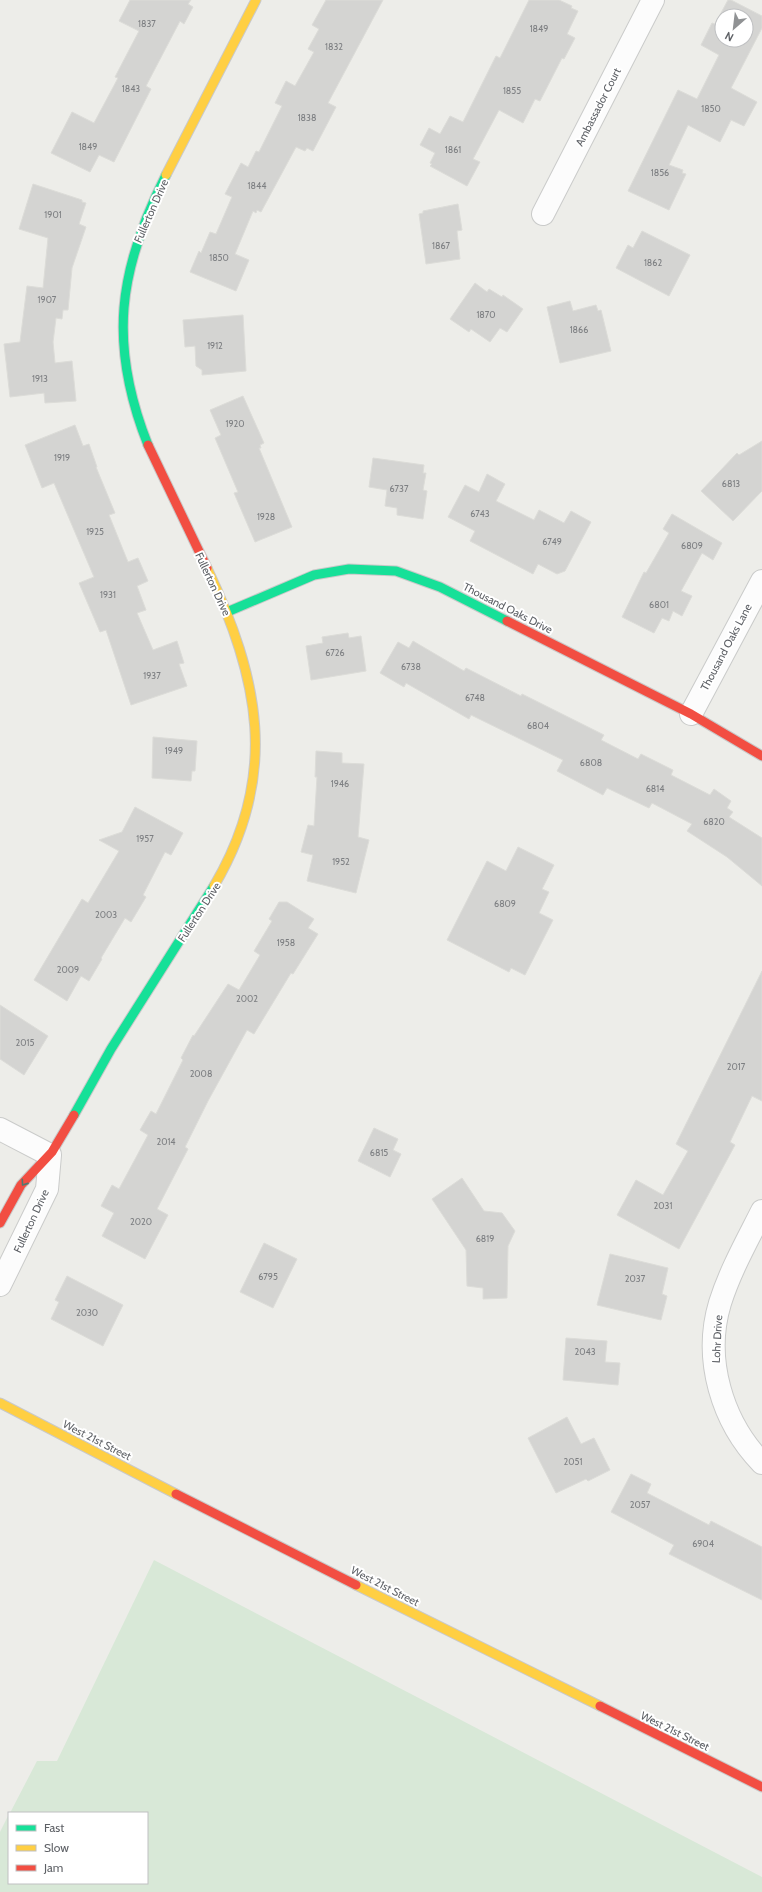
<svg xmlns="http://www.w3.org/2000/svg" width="762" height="1892" viewBox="0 0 762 1892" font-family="Cabin,sans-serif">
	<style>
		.green { fill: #d8e8d7 }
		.building { fill: #d4d4d2; stroke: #dcdcd8; fill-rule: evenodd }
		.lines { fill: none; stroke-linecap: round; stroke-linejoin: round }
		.street-casing { stroke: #cacbca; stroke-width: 24 }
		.fast-casing { stroke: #c9c9c9; stroke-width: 11 }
		.slow-casing { stroke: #c9c9c9; stroke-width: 11 }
		.jam-casing { stroke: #c9c9c9; stroke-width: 11 }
		.street { stroke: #fcfcfc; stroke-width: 22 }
		.fast { stroke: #16e098; stroke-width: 9 }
		.slow { stroke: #ffcf43; stroke-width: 9 }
		.jam { stroke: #f24e42; stroke-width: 9 }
		.oneway { stroke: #507a70 }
		.labels { text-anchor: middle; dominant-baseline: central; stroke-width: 4; stroke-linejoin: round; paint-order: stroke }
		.number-label { font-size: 9px; fill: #7d7f82 }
		.street-label { font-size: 11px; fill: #5e6166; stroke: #fff }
	</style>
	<rect width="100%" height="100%" fill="#edede9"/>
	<!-- green -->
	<path class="green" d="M154,1560l608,317v15h-762v-60l9,-18v69h138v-70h-137l27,-52h20z"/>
	<!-- building -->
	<path class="building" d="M130,0h61l-3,4 5,3 -9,17 -4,-3 -34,65 5,3 -37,73 -15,-7 -9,17 -39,-19 21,-41 22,11 24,-45 -3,-1 24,-46 -20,-10z
		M326,0h57l-55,103 8,4 -23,44 -6,-3 -2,3 -9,-4 -35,65 -4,-2 -1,3 -3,-2 -18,43 14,6 -13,31 -46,-19 9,-21 2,2 9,-21 6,2 16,-37 -7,-3 16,-31 7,4 8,-16 3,1 23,-46 -7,-3 11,-22 9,5 19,-34 -6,-3 11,-20 -7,-4z
		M529,0h30l13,6 -1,2 7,3 -11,23 8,4 -11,21 -2,-1 -22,43 -5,-2 -12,24 -24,-13 -26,49 7,3 -13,24 -37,-20 2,-2 -2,-1 5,-10 -15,-8 9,-17 11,6 10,-18 13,6 33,-66 4,2z
		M728,0h3l31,16v12l-31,60 26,14 -13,24 -13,-6 -11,22 -32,-17 -19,40 14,5 -1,3 4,1 -17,36 -41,-19 50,-101 19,9 22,-44 -18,-10 11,-22 3,1zM722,16h24v24h-24z
		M33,184l49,16v2l4,1 -7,21 7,3 -14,41 -4,42h-5l-1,9 -6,-1 -3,24 2,21 17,-2 4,40 -31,2 -1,-10 -34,4 -6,-53 16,-2 7,-56 16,2 5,-50 -29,-9z
		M458,204l4,26 -5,1 3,28 -34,5 -7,-50 4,-1v-2z
		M642,231l48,24 -21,41 -53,-28 12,-23 5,3z
		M475,283l12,9 2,-3 13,8 1,-2 20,14 -16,23 -7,-4 -10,14 -19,-13 -2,3 -19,-13z
		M570,301l3,10 23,-6 2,6 3,-1 10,41 -51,12 -13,-56z
		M243,315l3,56 -44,4v-5l-6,-4 -1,-20 -10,1 -2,-27z
		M243,396l21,47 -4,2 1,3h-2l33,79 -37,15 -21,-49 4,-1 -23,-54 6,-3 -11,-25z
		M75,425l8,21 6,-2 8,23h-1l19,46 -6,2 19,47 10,-4 10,23 -11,5 9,24 -9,3 16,37 24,-9 7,22 -5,1 8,22 -56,19 -25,-75 -6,2 -21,-49 15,-6 -40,-94 -12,5 -17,-43z
		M762,441v50l-29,30 -32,-30 36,-38 2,2z
		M373,458l51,7 -1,8h3l-3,17 4,1 -4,28 -26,-4v-7l-12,-2 2,-16 -18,-3z
		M487,474l18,10 -9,17 38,19 5,-10 25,13 7,-12 20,11 -26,49 -8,3 -19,-10 -5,10 -63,-33 5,-10 -27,-14 17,-32 14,7z
		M672,514l50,29 -9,17 -11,-7 -21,38 11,5 -10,20 -9,-5 -4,10 -7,-3 -8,15 -32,-16 22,-45 2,1 23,-40 -6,-4z
		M348,633l1,5 12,-2 5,35 -55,9 -5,-34 17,-3 -1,-6z
		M413,641l51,30 2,-3 55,28 1,-2 82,41 -3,5 37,19 3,-5 32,16 -2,5 39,20 4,-6 17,12 -4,7 6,4 -4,5 33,21v48l-35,-29 -40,-26 5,-7 -40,-21 -3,5 -42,-20 -4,7 -46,-24 6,-11 -92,-45 -2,4 -63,-36 -2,4 -24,-14 18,-31 11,6z
		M153,737l44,4 -2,30h-3l-1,10 -39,-3z
		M316,751l26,2v10l22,1 -6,73 11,3 -13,53 -49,-12 6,-26 -12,-3 7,-27 6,1 3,-49h-2z
		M135,807l48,26 -12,22 -6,-3 -22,43 3,2 -15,25 -6,-4 -24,40 1,1 -13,22 -8,-5 -14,25 -33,-21 48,-81 6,4 31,-52 -20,-11 23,-8z
		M518,847l36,18 -12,24 7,3 -10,21 14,7 -28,55 -14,-7 -2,4 -62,-32 40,-79 19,10z
		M279,902h8l27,17 -6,9 10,6 -25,40 -2,-1 -37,61 -7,-4 -39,71 -23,46 3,2 -31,60 11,6 -23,44 -43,-23 12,-23 -13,-7 11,-21 7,4 29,-54 -8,-5 11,-19 5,3 27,-54 -2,-2 12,-23 1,1 34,-52 11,6 21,-35 -6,-4 18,-30 -3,-2z
		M762,971v130l-10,-5 -22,46 5,3 -56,104 -62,-34 19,-35 27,15 25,-44 -12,-7z
		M0,1005l48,31 -24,39 -24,-16z
		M374,1128l24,11 -5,11 8,4 -11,23 -32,-16z
		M462,1178l22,33 18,2 13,18 -7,15 -1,52 -24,1v-11l-16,-2 -1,-36 -34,-51z
		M264,1243l33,16 -24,49 -33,-16z
		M610,1254l58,14 -6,26 5,2 -6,24 -64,-15z
		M67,1276l56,29 -20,41 -52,-27 8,-17 -4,-2z
		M566,1338l41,3 -2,21 15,1 -2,22 -55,-5z
		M567,1417l14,27 13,-6 16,32 -22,11 -2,-2 -30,14 -28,-55z
		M631,1474l20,10 -4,9 62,32 2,-4 51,26v53l-93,-46 5,-9 -63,-33z"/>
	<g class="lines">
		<defs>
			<path id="street" d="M543,214l110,-214
				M691,714l71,-133
				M0,1129l50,26 -3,34 -47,96
				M762,1211c-15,30 -32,60 -42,92 -17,56 2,119 42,160"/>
			<path id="fast" d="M148,445c-40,-101 -30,-175 18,-270
				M227,612l87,-37 35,-6 47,2 44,16 67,34
				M74,1115l37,-66 103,-163"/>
			<path id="slow" d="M166,175l90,-175
				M207,568c52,110 73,207 7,318
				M0,1403l176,91
				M356,1585l244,121"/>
			<path id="jam" d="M148,445l59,123
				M507,621l184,93 71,42
				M0,1223l21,-38 31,-33 22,-37
				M176,1494l180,91
				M600,1706l162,81"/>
		</defs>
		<!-- street casing -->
		<use href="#street" class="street-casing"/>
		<!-- fast casing -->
		<use href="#fast" class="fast-casing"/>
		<!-- slow casing -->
		<use href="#slow" class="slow-casing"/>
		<!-- jam casing -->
		<use href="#jam" class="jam-casing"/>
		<!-- street -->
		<use href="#street" class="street"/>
		<!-- fast -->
		<use href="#fast" class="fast"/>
		<!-- slow -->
		<use href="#slow" class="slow"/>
		<!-- jam -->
		<use href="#jam" class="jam"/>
	</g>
	<!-- one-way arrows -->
	<defs><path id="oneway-chevron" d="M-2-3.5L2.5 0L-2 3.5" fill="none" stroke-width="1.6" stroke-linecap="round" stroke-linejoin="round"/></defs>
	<use class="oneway" href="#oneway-chevron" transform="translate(24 1183) rotate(125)"/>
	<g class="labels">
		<!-- number labels -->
		<g class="number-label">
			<text x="147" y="23">1837</text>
			<text x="539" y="28">1849</text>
			<text x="334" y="46">1832</text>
			<text x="131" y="88">1843</text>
			<text x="512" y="90">1855</text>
			<text x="711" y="108">1850</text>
			<text x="307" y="117">1838</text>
			<text x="88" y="146">1849</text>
			<text x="453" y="149">1861</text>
			<text x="660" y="172">1856</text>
			<text x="257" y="185">1844</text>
			<text x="53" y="214">1901</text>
			<text x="441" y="245">1867</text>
			<text x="219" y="257">1850</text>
			<text x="653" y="262">1862</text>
			<text x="47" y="299">1907</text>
			<text x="486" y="314">1870</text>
			<text x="579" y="329">1866</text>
			<text x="215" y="345">1912</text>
			<text x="40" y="378">1913</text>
			<text x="235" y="423">1920</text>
			<text x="62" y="457">1919</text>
			<text x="731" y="483">6813</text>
			<text x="399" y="488">6737</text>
			<text x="480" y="513">6743</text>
			<text x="266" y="516">1928</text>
			<text x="95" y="531">1925</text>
			<text x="552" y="541">6749</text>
			<text x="692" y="545">6809</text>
			<text x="108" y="594">1931</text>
			<text x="659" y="604">6801</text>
			<text x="335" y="652">6726</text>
			<text x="411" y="666">6738</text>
			<text x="152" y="675">1937</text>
			<text x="475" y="697">6748</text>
			<text x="538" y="725">6804</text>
			<text x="174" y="750">1949</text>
			<text x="591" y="762">6808</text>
			<text x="340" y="783">1946</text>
			<text x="655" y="788">6814</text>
			<text x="714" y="821">6820</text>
			<text x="145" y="838">1957</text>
			<text x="341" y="861">1952</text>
			<text x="505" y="903">6809</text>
			<text x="106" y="914">2003</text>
			<text x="286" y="942">1958</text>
			<text x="68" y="969">2009</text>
			<text x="247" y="998">2002</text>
			<text x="25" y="1042">2015</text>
			<text x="736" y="1066">2017</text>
			<text x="201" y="1073">2008</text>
			<text x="166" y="1141">2014</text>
			<text x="379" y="1152">6815</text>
			<text x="663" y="1205">2031</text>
			<text x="141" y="1221">2020</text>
			<text x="485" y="1238">6819</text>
			<text x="268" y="1276">6795</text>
			<text x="635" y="1278">2037</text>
			<text x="87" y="1312">2030</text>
			<text x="585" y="1351">2043</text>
			<text x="573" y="1461">2051</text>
			<text x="640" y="1504">2057</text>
			<text x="703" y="1543">6904</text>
		</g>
		<!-- street labels -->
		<g class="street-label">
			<text transform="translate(598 107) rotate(-63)">Ambassador Court</text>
			<text transform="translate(151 211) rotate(-66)">Fullerton Drive</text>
			<text transform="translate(213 584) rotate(65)">Fullerton Drive</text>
			<text transform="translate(508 608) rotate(27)">Thousand Oaks Drive</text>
			<text transform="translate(726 647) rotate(-62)">Thousand Oaks Lane</text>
			<text transform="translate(199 912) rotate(-57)">Fullerton Drive</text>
			<text transform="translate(31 1221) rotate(-65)">Fullerton Drive</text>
			<text transform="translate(717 1339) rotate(-87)">Lohr Drive</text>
			<text transform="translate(97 1440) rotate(27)">West 21st Street</text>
			<text transform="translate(385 1586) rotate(27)">West 21st Street</text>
			<text transform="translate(675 1731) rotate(26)">West 21st Street</text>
		</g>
	</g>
	<!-- legend -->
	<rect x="8" y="1812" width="140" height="72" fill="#ffffff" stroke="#bfc0c2"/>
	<rect x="16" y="1825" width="20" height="6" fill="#16e098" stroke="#bfc0c2"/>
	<text x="44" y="1832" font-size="12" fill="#5e6166">Fast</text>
	<rect x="16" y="1845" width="20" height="6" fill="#ffcf43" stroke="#bfc0c2"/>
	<text x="44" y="1852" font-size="12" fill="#5e6166">Slow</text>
	<rect x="16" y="1865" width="20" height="6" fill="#f24e42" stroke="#bfc0c2"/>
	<text x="44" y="1872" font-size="12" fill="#5e6166">Jam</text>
	<!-- north arrow -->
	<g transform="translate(734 28) rotate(208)"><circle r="19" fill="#ffffff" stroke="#bfc0c2"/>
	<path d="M0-3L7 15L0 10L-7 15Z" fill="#909294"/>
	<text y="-6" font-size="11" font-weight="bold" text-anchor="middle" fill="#5e6166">N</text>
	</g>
</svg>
